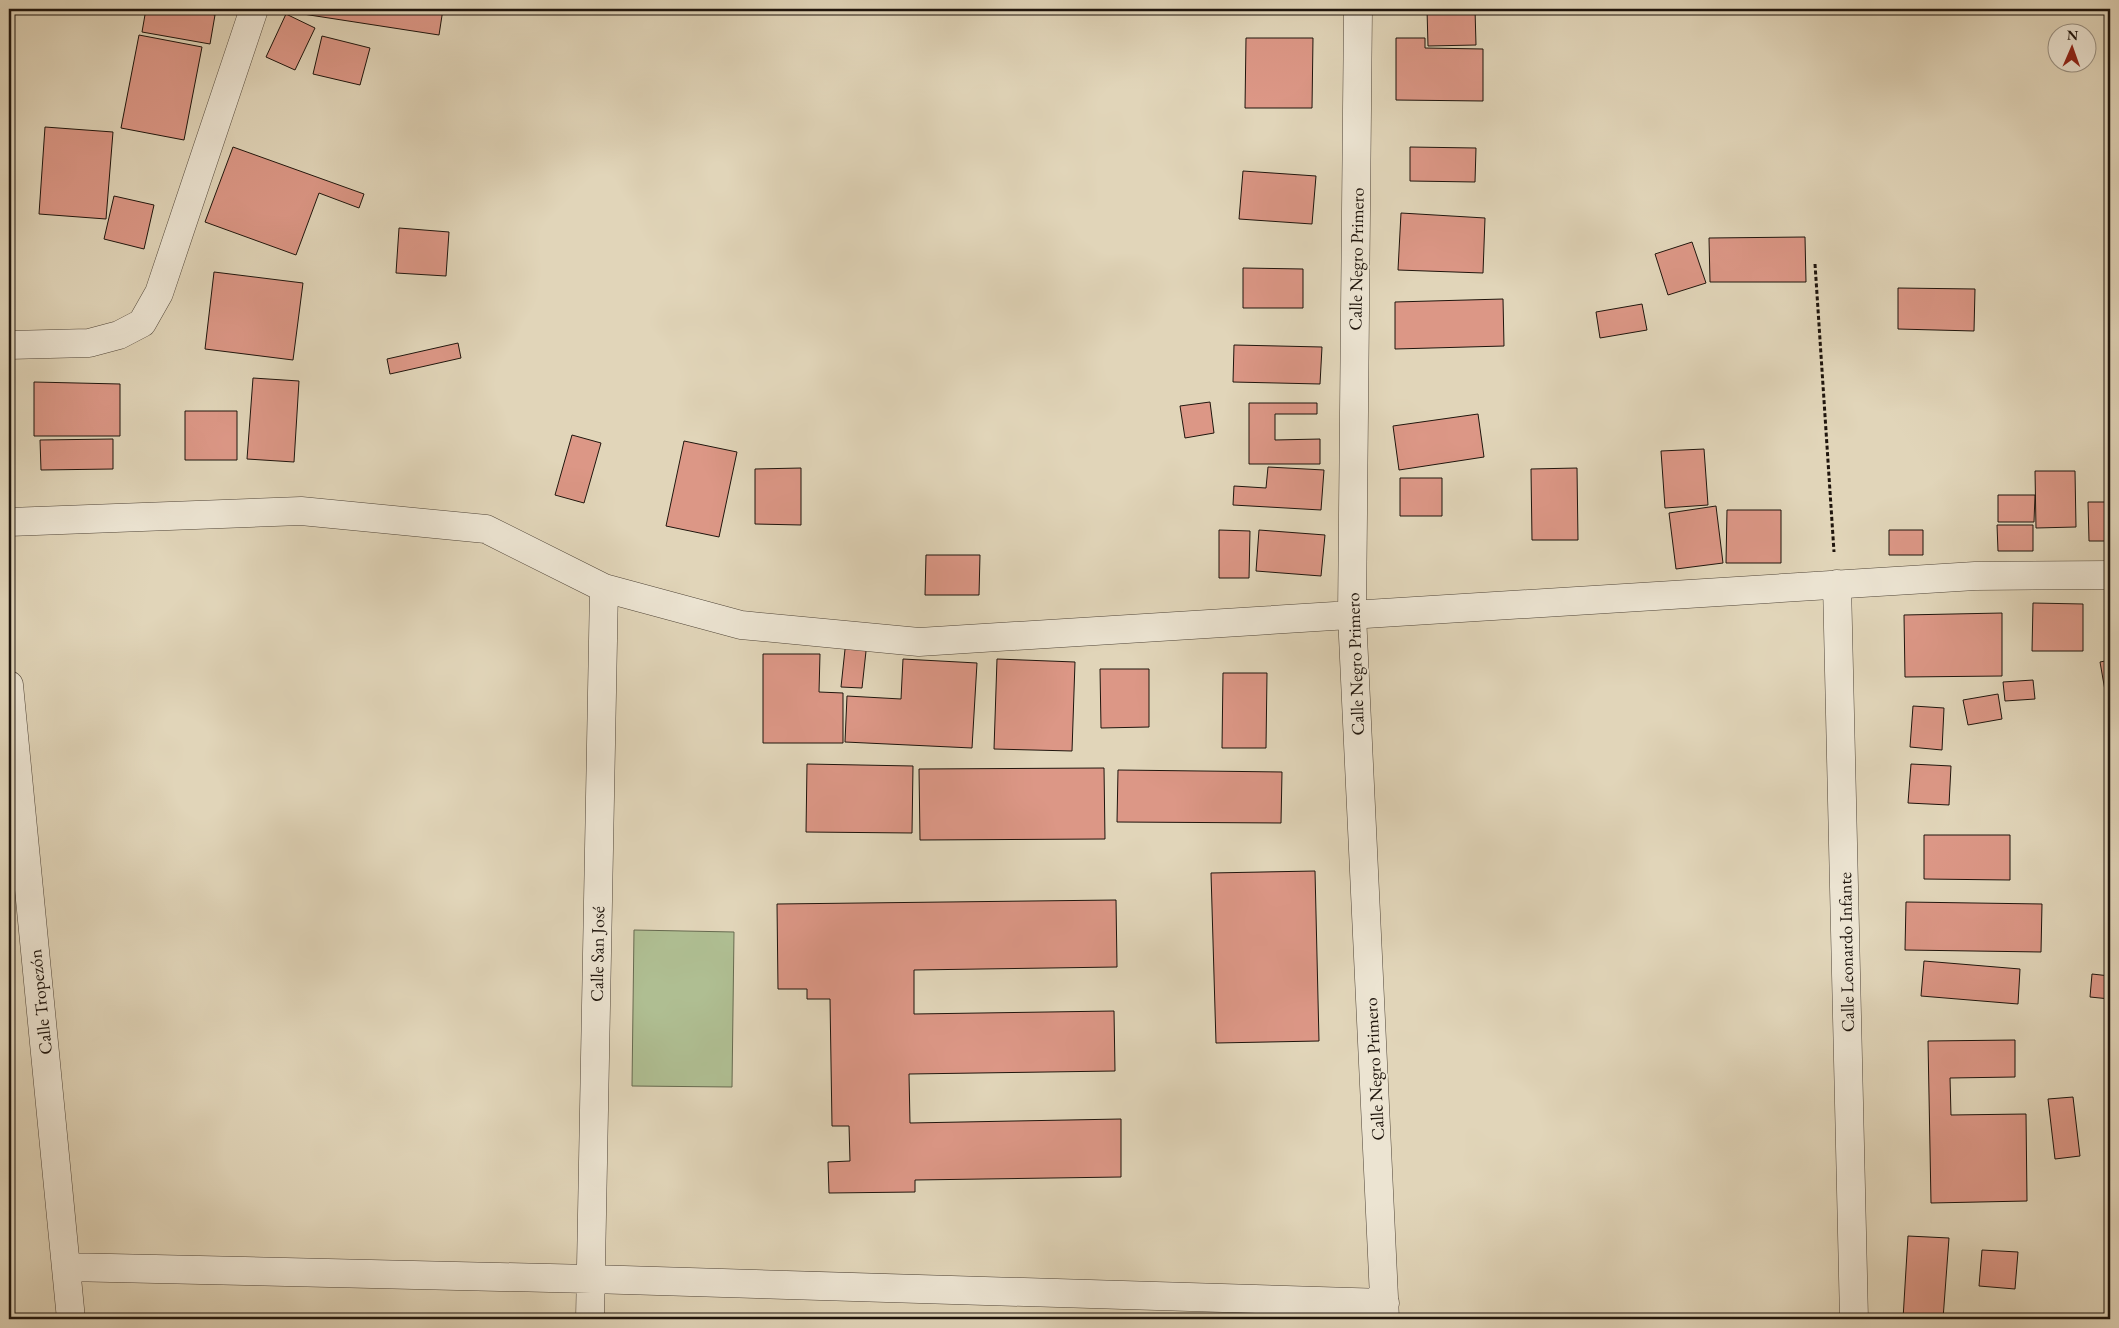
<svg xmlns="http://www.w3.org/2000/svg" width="2119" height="1328" viewBox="0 0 2119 1328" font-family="'EB Garamond',serif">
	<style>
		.park { fill: #afbe92; stroke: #676a50 }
		.building { fill: #dc9786; stroke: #1f150d }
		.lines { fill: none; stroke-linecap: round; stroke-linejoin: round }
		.street-casing { stroke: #504538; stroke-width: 29 }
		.path { stroke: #1f150d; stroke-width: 3; stroke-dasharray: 4 2.5; stroke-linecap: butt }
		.street { stroke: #ece4d2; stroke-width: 28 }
		.labels { text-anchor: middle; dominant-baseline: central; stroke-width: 4; stroke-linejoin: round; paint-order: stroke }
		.street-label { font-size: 18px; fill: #1f150d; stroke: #ece4d2 }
	</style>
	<rect width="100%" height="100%" fill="#e1d5b9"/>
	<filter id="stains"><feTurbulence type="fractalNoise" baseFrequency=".004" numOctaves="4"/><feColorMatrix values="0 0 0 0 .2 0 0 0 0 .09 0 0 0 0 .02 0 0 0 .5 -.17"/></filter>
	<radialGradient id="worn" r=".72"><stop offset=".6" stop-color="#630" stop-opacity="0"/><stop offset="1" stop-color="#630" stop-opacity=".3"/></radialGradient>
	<!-- park -->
	<path class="park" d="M634,930l100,2 -2,155 -100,-1z"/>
	<!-- building -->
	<path class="building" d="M146,9h42l27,6 -5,29 -68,-12z
		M291,9h152l-4,26 -149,-23z
		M1268,9h62v3l-62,1z
		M1427,9h48l1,36 -48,1z
		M286,14l29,14 -20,42 -29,-13z
		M139,35l63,12 -18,93 -63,-12z
		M322,36l48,12 -10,37 -47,-11z
		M1246,38h67l-1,70h-67z
		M1396,38h29v10l58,1v52l-87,-1z
		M45,127l68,5 -7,87 -67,-5z
		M233,147l131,47 -5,14 -40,-15 -23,62 -91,-33z
		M1410,147l66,1 -1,34 -65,-1z
		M1243,171l73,5 -4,48 -73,-5z
		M114,196l40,9 -10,44 -40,-10z
		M1401,213l84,5 -2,55 -85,-3z
		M399,228l50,4 -3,44 -50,-3z
		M1805,237l1,45h-96l-1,-44z
		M1692,242l14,41 -38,12 -13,-41z
		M1243,268l60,1v39h-60z
		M214,272l89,11 -10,77 -88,-11z
		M1898,288l77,1 -1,42 -76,-2z
		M1503,299l1,47 -109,3v-47z
		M1642,304l5,26 -47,8 -4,-26z
		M458,343l3,15 -71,16 -3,-15z
		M1234,345l88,2 -2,37 -87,-2z
		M253,378l46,3 -5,81 -47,-3z
		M34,382l86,2v52h-86z
		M1210,402l4,31 -29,5 -5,-32z
		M1249,403h68v11h-42v26l45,-1v25h-71z
		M185,411h52v49h-52z
		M1478,414l6,43 -85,13 -6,-44z
		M572,435l29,8 -17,60 -29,-8z
		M113,439v30l-72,1 -1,-30z
		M684,441l53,11 -18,85 -53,-11z
		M1704,449l4,56 -43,3 -4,-57z
		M1268,467l56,3 -3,40 -88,-5 1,-19 32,2z
		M801,468v57l-46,-1v-55z
		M1577,468l1,72h-46l-1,-71z
		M2035,471h40l1,56 -40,1z
		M1400,478h42v38h-42z
		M1998,495h37l-1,27h-36z
		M2088,502h22v39h-21z
		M1716,506l7,57 -47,6 -7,-56z
		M1727,510h54v53h-55z
		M1997,525h36v26h-35z
		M1219,530l31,1 -1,47h-30z
		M1259,530l66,5 -4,41 -65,-5z
		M1889,530h34v25h-34z
		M926,555h54l-1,40h-54z
		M2033,603l50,1v47h-51z
		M2002,613v63l-97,1 -1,-62z
		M846,640l21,2 -5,46 -21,-1z
		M763,654h57l-1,38 24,1v50h-80z
		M903,659l74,4 -5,85 -127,-6 2,-46 54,3z
		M997,659l78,3 -3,89 -78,-2z
		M2110,660v59l-10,-57z
		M1100,669h49v58l-48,1z
		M1223,673h44l-1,75h-44z
		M2033,680l2,19 -30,2 -2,-19z
		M1998,694l4,25 -34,6 -5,-25z
		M1913,706l31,2 -2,42 -32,-3z
		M807,764l106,2 -1,67 -106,-1z
		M1911,764l40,2 -2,39 -41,-2z
		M1104,768l1,71 -185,1 -1,-71z
		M1118,770l164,2 -1,51 -164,-1z
		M1924,835h86v45l-86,-1z
		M1315,871l4,170 -103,2 -5,-170z
		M1116,900l1,67 -203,3v44l200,-3 1,60 -206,3 1,49 211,-4v58l-206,3v12l-86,1 -1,-31 22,-1 -1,-35h-17l-2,-127h-23v-10h-29l-1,-85z
		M1906,902l136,2 -1,48 -136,-2z
		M1924,961l96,8 -2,35 -97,-8z
		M2092,974l18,2v23l-20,-2z
		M2015,1040v37l-65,1 1,37 75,-1 1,87 -96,2 -3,-162z
		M2073,1097l7,59 -25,3 -7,-60z
		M1908,1236l41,2 -6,81h-40z
		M1982,1250l36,2 -3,37 -36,-3z"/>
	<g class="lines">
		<defs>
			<path id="street" d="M1358,9l-6,606 33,704
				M9,345l80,-2 30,-8 23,-12 17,-30 95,-284
				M9,522l292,-11 185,18 118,59 137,37 178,17 1056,-66 135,-1
				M1837,584l17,735
				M9,685l62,634
				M66,1267l525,12 794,24
				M590,1319l14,-731"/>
		</defs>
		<!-- street casing -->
		<use href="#street" class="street-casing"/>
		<!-- path -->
		<path class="path" d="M1815,264l19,288"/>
		<!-- street -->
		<use href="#street" class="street"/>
	</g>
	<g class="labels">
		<!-- street labels -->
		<g class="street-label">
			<text transform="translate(1356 259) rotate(-89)">Calle Negro Primero</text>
			<text transform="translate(1355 664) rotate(-92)">Calle Negro Primero</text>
			<text transform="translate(1846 952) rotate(-91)">Calle Leonardo Infante</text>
			<text transform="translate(597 954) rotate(-89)">Calle San José</text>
			<text transform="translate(40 1002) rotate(-96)">Calle Tropezón</text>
			<text transform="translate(1374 1069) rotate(-93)">Calle Negro Primero</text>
		</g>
	</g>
	<!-- margin -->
	<rect width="2119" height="1328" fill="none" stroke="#e1d5b9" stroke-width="30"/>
	<rect x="10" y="10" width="2099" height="1308" fill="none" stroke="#1f150d" stroke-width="2.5"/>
	<rect x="15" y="15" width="2089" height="1298" fill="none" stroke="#1f150d"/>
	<!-- north arrow -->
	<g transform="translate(2072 48) rotate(2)"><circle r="24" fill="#ece4d2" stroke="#9a9183"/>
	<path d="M0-4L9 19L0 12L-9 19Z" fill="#8f2418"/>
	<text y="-8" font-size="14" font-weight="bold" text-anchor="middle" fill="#1f150d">N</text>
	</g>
	<rect width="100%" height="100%" filter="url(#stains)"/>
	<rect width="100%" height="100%" fill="url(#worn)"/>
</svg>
